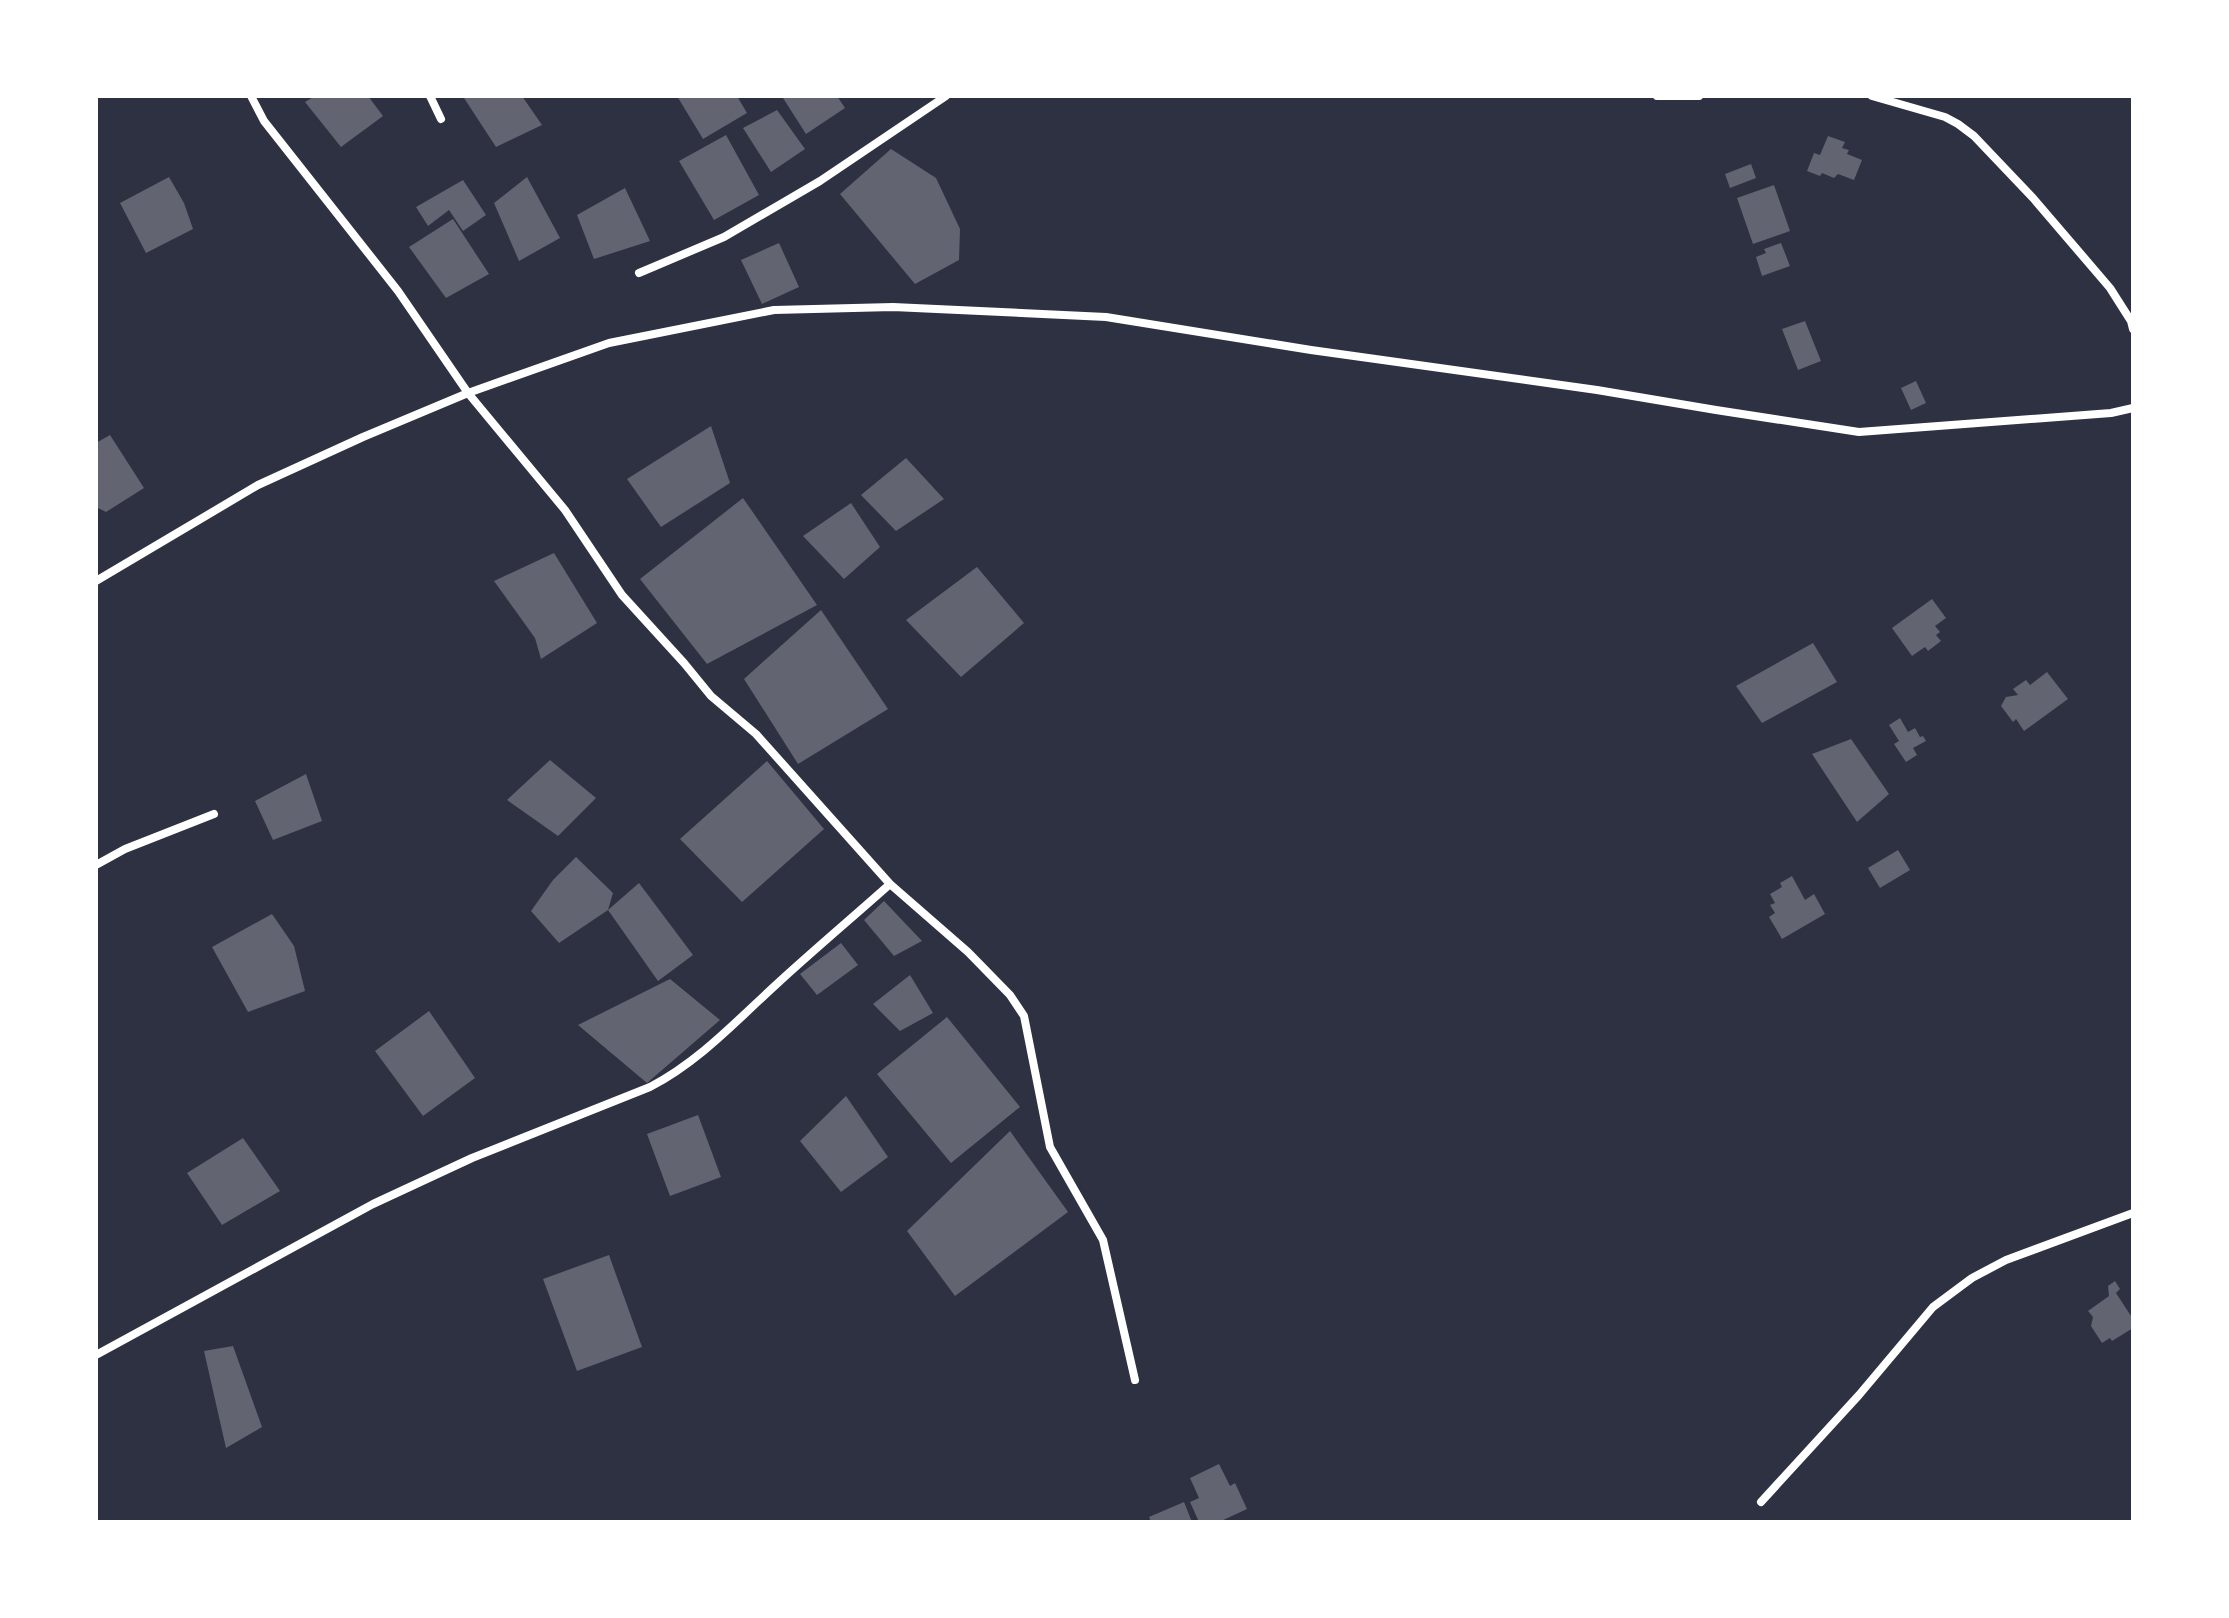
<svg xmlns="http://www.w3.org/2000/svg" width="2229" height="1618" viewBox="0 0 2229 1618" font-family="Barlow,sans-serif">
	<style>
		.building { fill: #626471 }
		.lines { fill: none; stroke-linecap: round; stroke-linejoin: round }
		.minor { stroke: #fff; stroke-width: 8 }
	</style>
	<rect width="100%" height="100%" fill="#2d3142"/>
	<!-- building -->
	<path class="building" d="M315,96h53l15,20 -42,31 -36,-45z
		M468,96h54l20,29 -46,22 -32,-49z
		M677,96h60l10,17 -44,26z
		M786,96h51l8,12 -39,26 -23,-36z
		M777,110l28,39 -34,23 -28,-44z
		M726,135l33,60 -45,25 -35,-59z
		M1828,136l17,6 -3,6 7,2 -2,4 15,6 -8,20 -16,-6 -4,4 -12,-5 -2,3 -13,-5 7,-18 6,2z
		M891,149l45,29 24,51 -1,31 -44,24 -75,-90z
		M1751,164l5,14 -26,10 -5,-14z
		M169,177l15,26 9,26 -47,24 -26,-50z
		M527,177l33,61 -41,23 -25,-58z
		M463,180l23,35 -23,16 -14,-21 -21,16 -12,-19z
		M1774,185l16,46 -37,13 -16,-46z
		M625,188l25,53 -56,18 -17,-44z
		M453,219l36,55 -43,24 -37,-51z
		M779,243l20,44 -37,17 -21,-44z
		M1781,243l9,23 -28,10 -6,-19 10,-4 -2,-4z
		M1805,321l16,40 -23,9 -16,-41z
		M1916,381l10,22 -15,7 -10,-22z
		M711,426l19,57 -69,44 -34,-48z
		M110,435l34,53 -38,24 -10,-5v-64z
		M906,458l38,41 -48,32 -35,-36z
		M743,498l74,107 -110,59 -67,-85z
		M851,503l29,44 -36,32 -41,-43z
		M554,553l43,70 -56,36 -6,-21 -41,-57z
		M977,567l47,56 -63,54 -55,-57z
		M1932,599l14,19 -11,8 5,6 -4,3 5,6 -13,10 -3,-4 -13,9 -20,-28z
		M821,610l67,99 -90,55 -54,-85z
		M1813,643l24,39 -75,41 -26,-37z
		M2047,672l21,27 -44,32 -8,-12 -3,3 -12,-16 5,-9 12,-2 -5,-6 13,-9 4,5z
		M1900,718l8,14 7,-4 5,9 3,-1 3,5 -13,7 4,7 -11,7 -12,-18 5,-3 -10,-16z
		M1851,739l38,55 -32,28 -45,-68z
		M550,760l46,38 -38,38 -51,-36z
		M767,761l57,68 -82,73 -62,-63z
		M306,774l16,47 -49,19 -18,-39z
		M1898,850l12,20 -30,18 -12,-20z
		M576,857l37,36 -5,17 -49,33 -28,-32 22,-31z
		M1792,876l13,24 9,-6 11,20 -43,25 -13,-22 6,-4 -5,-8 5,-2 -5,-9 12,-7 -2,-4z
		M639,883l54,72 -35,26 -50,-71z
		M884,901l38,40 -28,15 -30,-36z
		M272,914l22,32 11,45 -57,21 -36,-65z
		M841,943l17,22 -41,30 -17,-21z
		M910,975l23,38 -33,18 -27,-27z
		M670,979l50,41 -73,63 -69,-58z
		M429,1011l46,67 -52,38 -48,-65z
		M947,1017l73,90 -69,56 -74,-89z
		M846,1096l42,61 -47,35 -41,-51z
		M698,1115l23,62 -51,19 -23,-62z
		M1010,1131l58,81 -113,84 -48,-65z
		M243,1138l37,53 -58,34 -35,-52z
		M609,1255l33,92 -65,24 -34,-92z
		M2115,1281l5,8 -4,4 17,26v9l-21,13 -2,-3 -8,5 -11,-17 2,-9 -5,-6 21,-15 -1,-10z
		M233,1346l29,81 -36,21 -22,-97z
		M1219,1464l11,22 5,-3 12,26 -28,13h-20l-9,-20 9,-4 -9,-20z
		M1184,1502l8,20h-41l-2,-5z"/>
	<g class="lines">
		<!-- minor -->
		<path class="minor" d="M251,96l13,25 134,170 70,102 97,117 57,85 62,68 27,33 45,38 134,150 78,68 42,43 14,21 26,131 53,93 32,140
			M430,96l11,23
			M1657,96h42
			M1872,96l73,21 13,7 16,12 59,62 77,90 21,33 2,8
			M639,273l85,-36 96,-56 126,-85
			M96,581l162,-96 105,-48 105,-44 141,-50 165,-33 119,-3 213,10 205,33 286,40 119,20 143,22 252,-19 22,-5
			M96,865l29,-16 89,-35
			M96,1355l277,-151 99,-46 178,-71c50,-26 87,-67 129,-105 36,-33 74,-65 111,-98
			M1761,1502l98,-107 74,-88 39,-29 34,-18 127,-47"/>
	</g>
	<!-- border -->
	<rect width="2229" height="1618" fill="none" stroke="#ffffff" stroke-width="196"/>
</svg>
